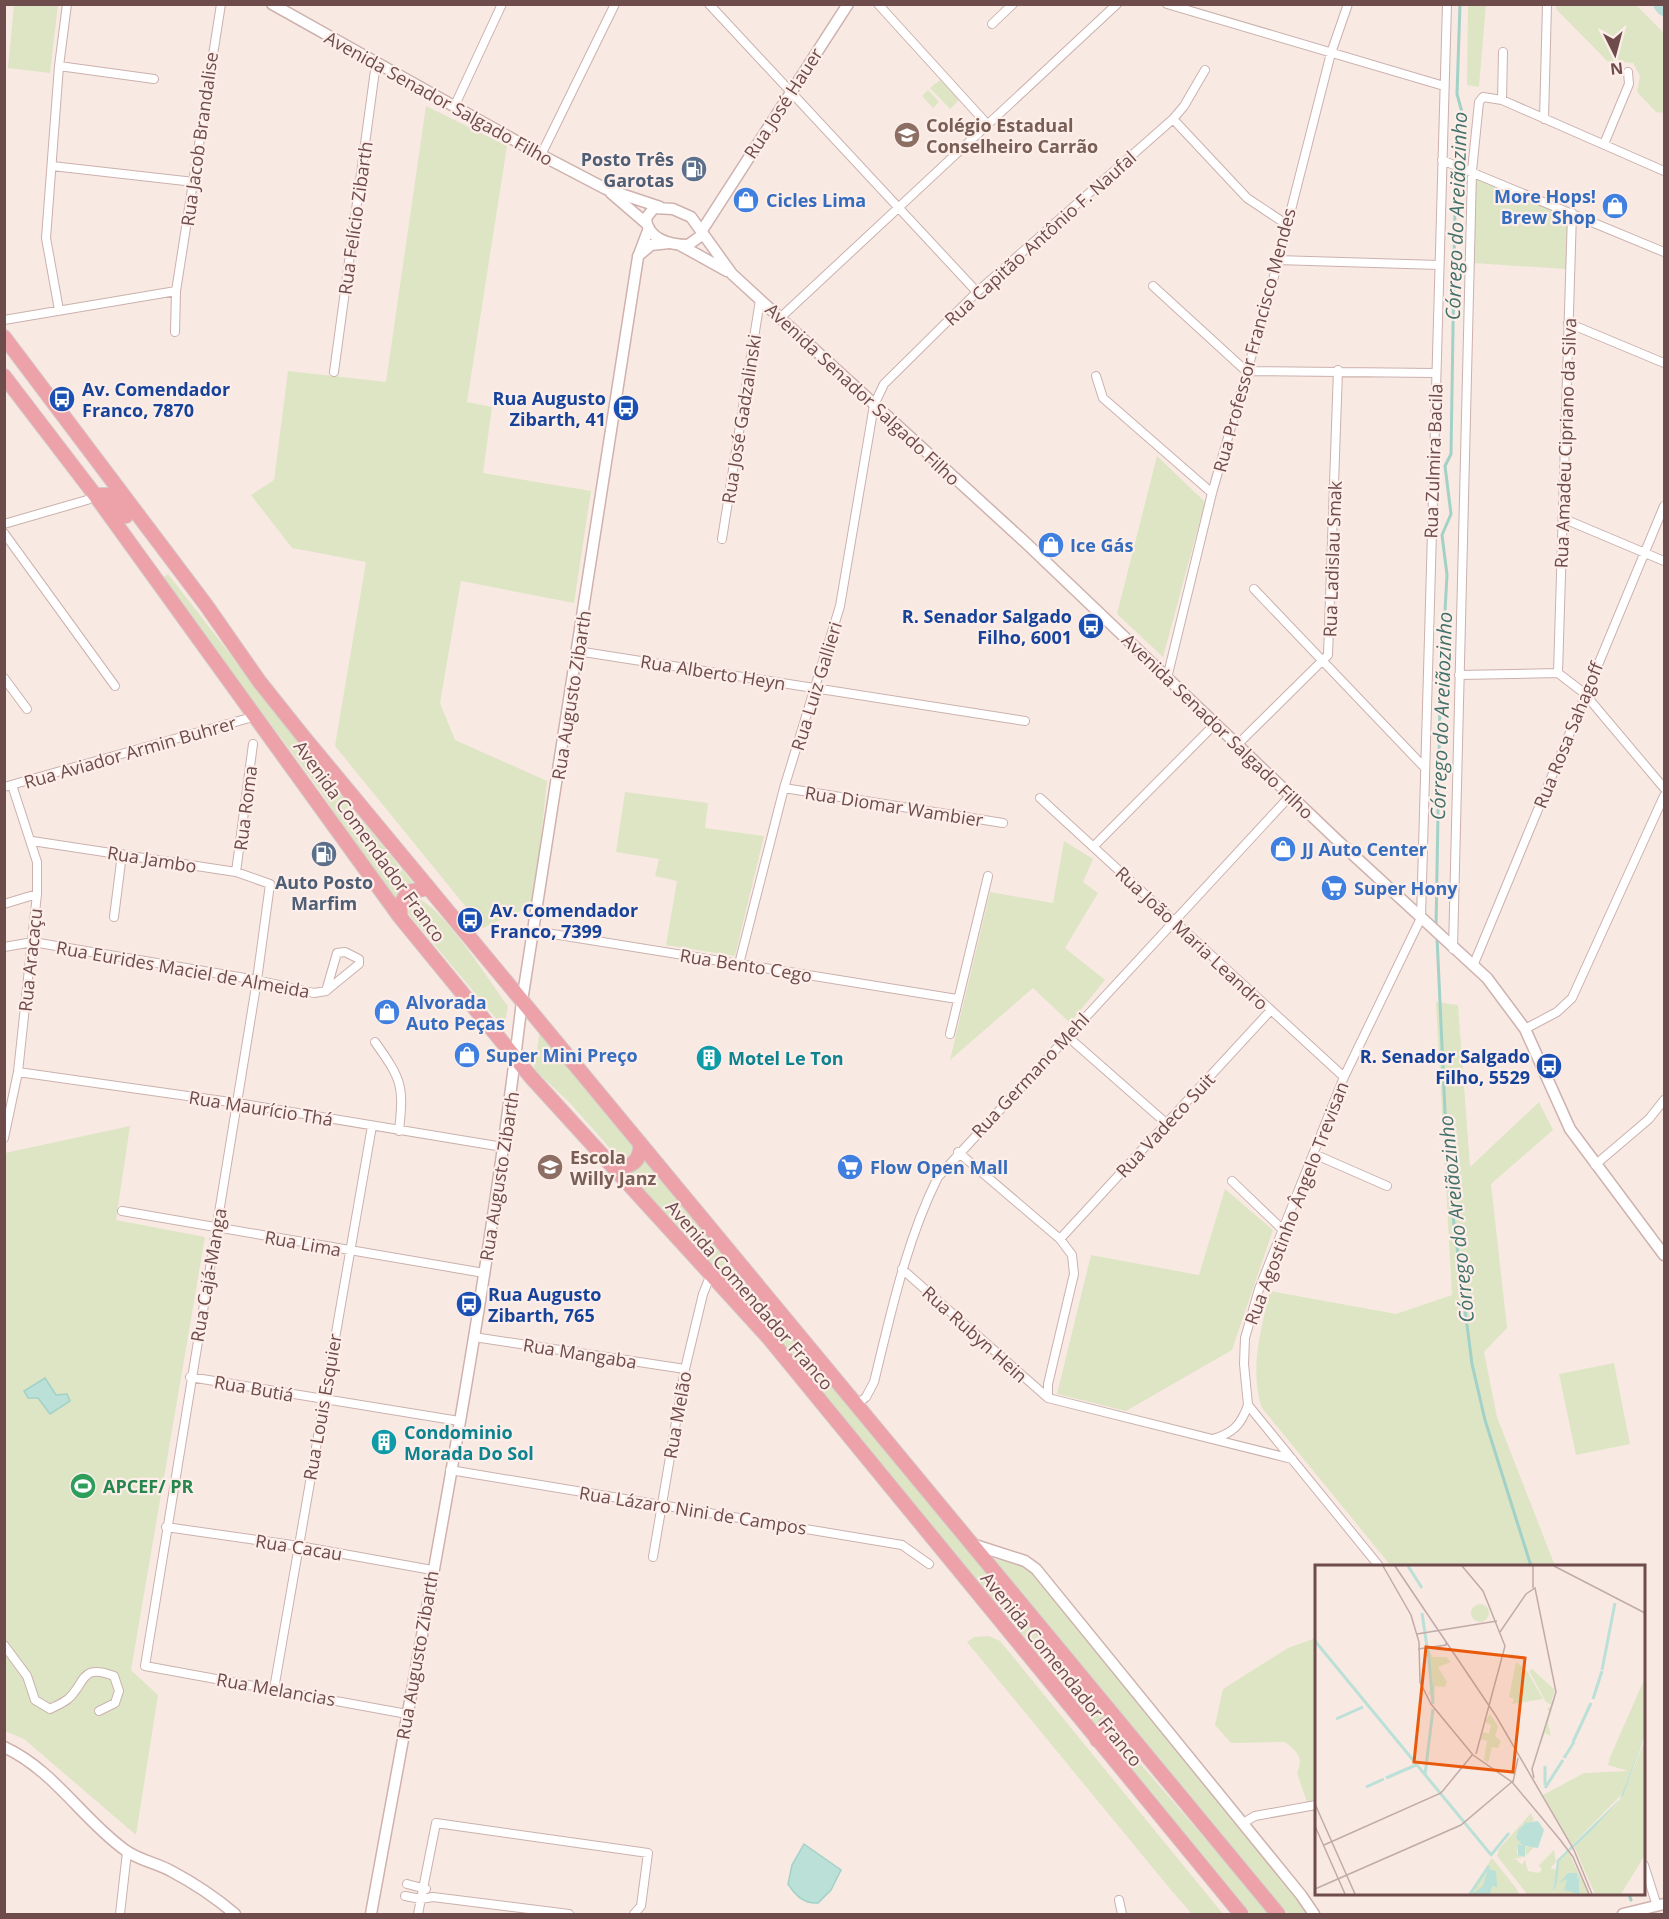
<svg xmlns="http://www.w3.org/2000/svg" width="1669" height="1919" viewBox="0 0 1669 1919" font-family="'Open Sans',sans-serif">
	<style>
		.green { fill: #dde5c4 }
		.water { fill: #bae0d8; stroke: #a2d1c7; stroke-width: 1.5 }
		.lines { fill: none; stroke-linecap: round; stroke-linejoin: round }
		.stream { stroke: #a2d1c7; stroke-width: 3 }
		.river { stroke: #bae0d8; stroke-width: 16 }
		.street-casing { stroke: #cbb1ae; stroke-width: 10 }
		.secondary-casing { stroke: #cfb2ae; stroke-width: 13 }
		.highway-casing { stroke: #d4c9c9; stroke-width: 16 }
		.street { stroke: #fff; stroke-width: 8 }
		.secondary { stroke: #fff; stroke-width: 10 }
		.highway { stroke: #eda1a8; stroke-width: 14 }
		.labels { text-anchor: middle; dominant-baseline: central; stroke-width: 4.5; stroke-linejoin: round; paint-order: stroke }
		.street-label { font-size: 18px; fill: #6e4c4c; stroke: #fdeee9 }
		.education-label { font-size: 18px; font-weight: bold; fill: #785e54; stroke: #fdeee9; text-anchor: start }
		.service-label { font-size: 18px; font-weight: bold; fill: #4e5e75; stroke: #fdeee9; text-anchor: end }
		.shop-label { font-size: 18px; font-weight: bold; fill: #366cbe; stroke: #fdeee9; text-anchor: start }
		.transit-label { font-size: 18px; font-weight: bold; fill: #164399; stroke: #fdeee9; text-anchor: start }
		.culture-label { font-size: 18px; font-weight: bold; fill: #0d838f; stroke: #fdeee9; text-anchor: start }
		.leisure-label { font-size: 18px; font-weight: bold; fill: #27864d; stroke: #fdeee9; text-anchor: start }
		.water-label { font-size: 20px; font-style: italic; fill: #427269; stroke: #fdeee9 }
		.inset-river { fill: none; stroke: #bae0d8; stroke-width: 3 }
		.inset-road { fill: none; stroke: #c1aaa7; stroke-width: 1.5 }
		.view { fill: #e8590c; fill-opacity: 0.15; stroke: #e8590c; stroke-width: 3 }
		.inset-edge { fill: none; stroke: #6e4c4c; stroke-width: 3 }
	</style>
	<rect width="100%" height="100%" fill="#f9e9e3"/>
	<!-- green -->
	<path class="green" d="M14,5h44l-8,68 -42,-5z
		M1468,5h18l-7,82 -12,-2z
		M1556,5h80l28,28v80l-8,-1 -19,-20 3,-16 -7,-13 -12,-1 -6,7 -58,-59z
		M940,80l19,20 -9,9 -20,-21z
		M928,90l11,12 -6,6 -11,-12z
		M426,106l81,40 -40,256 25,5 -9,66 108,18 -17,112 -113,-22 -21,122 15,37 92,41 -13,124 -51,23 -148,-182 31,-184 -74,-14 -41,-53 23,-15 14,-109 98,11z
		M1475,175l93,40 -2,54 -93,-6z
		M1157,456l48,46 -42,155 -46,-43z
		M168,574l142,183 105,128 -15,29 -81,-125 -157,-211z
		M625,792l83,11 -3,25 59,8 -29,120 -69,-11 11,-64 -22,-5 4,-17 -43,-7z
		M1064,841l29,18 -10,23 15,11 -33,55 40,32 -35,43 -37,-35 -83,72 40,-168 63,11z
		M416,898c26,7 74,84 92,108l-4,22 -97,-116z
		M1436,1002l22,3 12,162 69,-65 14,28 -62,54 16,144 -23,24 13,65 58,149h-164l-129,-158c-13,-39 -1,-78 8,-117l126,23 56,-19z
		M540,1029l99,123 -17,10 -52,-59 -36,-34z
		M130,1126l-14,94 89,17 -74,433 27,25 -22,140 -112,-96 -19,-8v-578z
		M645,1159l465,559 -12,11 -474,-556 12,-2z
		M1225,1189l48,41 -41,120 -106,61 -69,-17 34,-139 108,20z
		M1614,1363l16,81 -54,11 -17,-81z
		M994,1559l32,6 15,17 247,302 20,30h-20z
		M989,1636l11,5 223,273h-31l-21,-24 -204,-248 7,-5z
		M1316,1638v162l-9,2 -10,-29c7,-16 0,-21 -12,-31l-54,1 -16,-18 8,-36 65,-41z
		M1108,1732h5l157,182h-19l-140,-169 -5,-8z"/>
	<!-- water -->
	<path class="water" d="M45,1378l11,17 11,-1 3,7 -20,13 -12,-16h-10l-4,-7z
		M804,1844l37,26 -10,20 -13,13c-14,1 -22,-7 -30,-19l4,-19z"/>
	<g class="lines">
		<!-- stream -->
		<path class="stream" d="M1436,927l4,-226 7,-126 -5,-40 9,-21 -6,-48 6,-12 5,-312 7,-26 -6,-22 3,-90
			M1437,937l11,240 24,187 13,56 46,146
			M1629,1894l2,6"/>
		<!-- river -->
		<path class="river" d="M1661,4l3,4"/>
		<defs>
			<path id="street" d="M709,4l268,288
				M878,4l110,121
				M1167,4l277,82
				M992,24l21,-20
				M59,66l95,13
				M1502,100l1,-48
				M455,105l47,-101
				M1173,119l74,79 39,26
				M1544,119l3,-115
				M1604,144l25,-60 -1,-12
				M541,155l74,-151
				M1442,160l222,92
				M52,166l142,16
				M1277,260l162,5
				M1153,286l93,85 189,2
				M59,310l-13,-72 13,-172 8,-62
				M780,318l337,-314
				M4,320l172,-29 45,-287
				M1568,323l96,40
				M175,332l1,-41
				M334,372l42,-309
				M1096,376l7,22 109,95
				M1562,518l102,43
				M4,524l83,-24 8,-5
				M4,533l111,153
				M722,539l38,-239
				M1254,589l170,178
				M577,651l448,70
				M1558,673l14,-460
				M1459,675l99,-2 26,20 80,95
				M4,678l23,31
				M1167,678l45,-185 59,-205 60,-235 17,-49
				M1237,745l91,-90 10,-285
				M4,787l252,-71
				M784,788l219,35
				M1040,798l304,279
				M32,841l204,31 34,12 -13,96 -112,686 262,48
				M1093,847l122,-123
				M236,872l17,-128
				M4,904l33,-10
				M114,917l8,-63
				M534,931l423,68
				M4,947l29,-5 224,38 57,13 12,-2
				M1453,949l19,-778 7,-69 4,-5 19,3 162,71
				M345,952l14,7v5l-33,27 11,-38z
				M739,964l45,-176 56,-182 34,-201 10,-21 93,-92 196,-173 11,-13 21,-36
				M1473,966l191,-460
				M1525,1029l32,-17 15,-14 92,-202
				M950,1034l38,-158
				M1067,1036l99,87
				M375,1042c27,38 29,43 24,89
				M18,1072l219,31 266,44
				M4,1138l14,-66 19,-178v-32l-25,-77
				M958,1152l102,87 12,16 2,19 -26,110v14
				M1314,1154l73,32
				M1595,1165l54,-46 15,-19
				M1232,1181l51,49
				M122,1211l362,62
				M1060,1239l211,-229
				M902,1269l146,129 244,61
				M474,1337l211,32
				M190,1377l269,44
				M856,1405l10,-8 8,-15c17,-69 32,-141 64,-205l352,-381
				M1213,1439c20,-6 28,-14 35,-34
				M450,1470l452,75 27,19
				M166,1527l133,19 133,24
				M653,1557l32,-188 18,-75 8,-20
				M1379,1566l-131,-161 -4,-41 1,-26 14,-49 85,-212 77,-159 26,-914
				M4,1645l23,31 8,24 15,9c6,-3 13,-6 18,-10 18,-16 12,-36 46,-23l5,15 -4,12 -16,8
				M274,1689l98,-563
				M1243,1823l12,-7 61,-11
				M1644,1865l13,41
				M407,1884l19,5
				M405,1896l16,3 12,-2 136,17
				M1119,1900l3,14
				M120,1914l7,-62
				M418,1914l18,-91 212,30 -7,53 -7,8"/>
			<path id="secondary" d="M272,4l269,151 65,34 54,18
				M611,193l36,31
				M701,232l147,-228
				M702,235l-14,10c-18,0 -41,-6 -42,-27l8,-10 19,1 18,8 41,57 294,269 311,297 150,138 38,51 45,100 94,126
				M680,245l47,26
				M638,256l13,-11 18,-2
				M972,1544l53,17 11,8 265,326 13,19
				M4,1747c50,23 78,72 121,103 13,10 32,13 46,21 23,12 45,27 64,43
				M371,1914c55,-303 115,-607 151,-913l116,-744 11,-29
				M1623,1914l41,-10"/>
			<path id="highway" d="M4,337l202,268 53,76 43,54 976,1179
				M4,376l91,119 305,422 131,160 237,260 473,577
				M95,495h14l17,21
				M400,917v-12l8,-13 21,-4
				M610,1163c16,9 32,0 30,-20
				M1097,1740l8,-15 11,-2 7,4"/>
		</defs>
		<!-- street casing -->
		<use href="#street" class="street-casing"/>
		<!-- secondary casing -->
		<use href="#secondary" class="secondary-casing"/>
		<!-- highway casing -->
		<use href="#highway" class="highway-casing"/>
		<!-- street -->
		<use href="#street" class="street"/>
		<!-- secondary -->
		<use href="#secondary" class="secondary"/>
		<!-- highway -->
		<use href="#highway" class="highway"/>
	</g>
	<!-- icons -->
	<defs>
		<symbol id="school-disc" viewBox="-11 -11 22 22"><circle r="9.5" fill="#8d6e63" stroke="#fdeee9"/><path d="M0-5L7-2L0 1L-7-2ZM-4 1L0 2.5L4 1V4Q0 6-4 4Z" fill="#fff"/></symbol>
		<symbol id="fuel-disc" viewBox="-11 -11 22 22"><circle r="9.5" fill="#5c6f8a" stroke="#fdeee9"/><path d="M-5.5-6h7V0h2V4h1.3V-2.5L3-4.5l.8-.8L6-3V5H2.5V1h-1V6h-7ZM-4.2-4.7v3.2H.2V-4.7Z" fill="#fff"/></symbol>
		<symbol id="shop-disc" viewBox="-11 -11 22 22"><circle r="9.5" fill="#3f7fe0" stroke="#fdeee9"/><path d="M-5-2.5h2.3a2.7 3.5 0 0 1 5.4 0H5L5.5 6h-11ZM-1.5-2.5h3a1.5 2.3 0 0 0-3 0Z" fill="#fff"/></symbol>
		<symbol id="bus-disc" viewBox="-11 -11 22 22"><circle r="9.5" fill="#1a4fb4" stroke="#fdeee9"/><path d="M-5-6H5V4H4V6H2V4H-2V6H-4V4H-5ZM-3.5-4V0h7V-4ZM-3.5 1.2v1.5H-2V1.2ZM2 1.2v1.5H3.5V1.2Z" fill="#fff"/></symbol>
		<symbol id="supermarket-disc" viewBox="-11 -11 22 22"><circle r="9.5" fill="#3f7fe0" stroke="#fdeee9"/><path d="M-6-5.5h2.5l.6 2H6L4.5 2H-2.5L-4.4-4H-6ZM-1.5 3.2a1.3 1.3 0 1 0 .1 0ZM3 3.2a1.3 1.3 0 1 0 .1 0Z" fill="#fff"/></symbol>
		<symbol id="building-disc" viewBox="-11 -11 22 22"><circle r="9.5" fill="#0f9aa8" stroke="#fdeee9"/><path d="M-4-6H4V6H1V3H-1V6H-4ZM-2.5-4.3h1.7v1.8h-1.7ZM.8-4.3h1.7v1.8H.8ZM-2.5-1h1.7V.8h-1.7ZM.8-1h1.7V.8H.8Z" fill="#fff"/></symbol>
		<symbol id="stadium-disc" viewBox="-11 -11 22 22"><circle r="9.5" fill="#2e9e5b" stroke="#fdeee9"/><path d="M0-5a6.5 5 0 1 0 0 10a6.5 5 0 1 0 0-10ZM-3.5-1.8h7v3.6h-7Z" fill="#fff"/></symbol>
	</defs>
	<g fill-rule="evenodd">
		<use href="#school-disc" x="892" y="120" width="30" height="30"/>
		<use href="#fuel-disc" x="679" y="154" width="30" height="30"/>
		<use href="#shop-disc" x="731" y="185" width="30" height="30"/>
		<use href="#shop-disc" x="1600" y="191" width="30" height="30"/>
		<use href="#bus-disc" x="47" y="384" width="30" height="30"/>
		<use href="#bus-disc" x="611" y="393" width="30" height="30"/>
		<use href="#shop-disc" x="1036" y="530" width="30" height="30"/>
		<use href="#bus-disc" x="1076" y="611" width="30" height="30"/>
		<use href="#shop-disc" x="1268" y="834" width="30" height="30"/>
		<use href="#fuel-disc" x="309" y="839" width="30" height="30"/>
		<use href="#supermarket-disc" x="1319" y="873" width="30" height="30"/>
		<use href="#bus-disc" x="455" y="905" width="30" height="30"/>
		<use href="#shop-disc" x="372" y="997" width="30" height="30"/>
		<use href="#shop-disc" x="452" y="1040" width="30" height="30"/>
		<use href="#building-disc" x="694" y="1043" width="30" height="30"/>
		<use href="#bus-disc" x="1534" y="1051" width="30" height="30"/>
		<use href="#school-disc" x="535" y="1152" width="30" height="30"/>
		<use href="#supermarket-disc" x="835" y="1152" width="30" height="30"/>
		<use href="#bus-disc" x="454" y="1289" width="30" height="30"/>
		<use href="#building-disc" x="369" y="1427" width="30" height="30"/>
		<use href="#stadium-disc" x="68" y="1471" width="30" height="30"/>
	</g>
	<g class="labels">
		<!-- street labels -->
		<g class="street-label">
			<text transform="translate(439 98) rotate(29)">Avenida Senador Salgado Filho</text>
			<text transform="translate(783 103) rotate(-57)">Rua José Hauer</text>
			<text transform="translate(199 139) rotate(-82)">Rua Jacob Brandalise</text>
			<text transform="translate(355 218) rotate(-82)">Rua Felício Zibarth</text>
			<text transform="translate(1040 238) rotate(-42)">Rua Capitão Antônio F. Naufal</text>
			<text transform="translate(1254 340) rotate(-75)">Rua Professor Francisco Mendes</text>
			<text transform="translate(863 394) rotate(43)">Avenida Senador Salgado Filho</text>
			<text transform="translate(741 419) rotate(-81)">Rua José Gadzalinski</text>
			<text transform="translate(1565 443) rotate(-88)">Rua Amadeu Cipriano da Silva</text>
			<text transform="translate(1433 461) rotate(-88)">Rua Zulmira Bacila</text>
			<text transform="translate(1332 559) rotate(-88)">Rua Ladislau Smak</text>
			<text transform="translate(713 672) rotate(9)">Rua Alberto Heyn</text>
			<text transform="translate(816 686) rotate(-73)">Rua Luiz Gallieri</text>
			<text transform="translate(571 695) rotate(-81)">Rua Augusto Zibarth</text>
			<text transform="translate(1218 726) rotate(44)">Avenida Senador Salgado Filho</text>
			<text transform="translate(1568 735) rotate(-68)">Rua Rosa Sahagoff</text>
			<text transform="translate(130 752) rotate(-16)">Rua Aviador Armin Buhrer</text>
			<text transform="translate(894 806) rotate(9)">Rua Diomar Wambier</text>
			<text transform="translate(245 808) rotate(-83)">Rua Roma</text>
			<text transform="translate(370 841) rotate(54)">Avenida Comendador Franco</text>
			<text transform="translate(152 859) rotate(9)">Rua Jambo</text>
			<text transform="translate(1192 938) rotate(43)">Rua João Maria Leandro</text>
			<text transform="translate(30 960) rotate(-84)">Rua Aracaçu</text>
			<text transform="translate(746 965) rotate(9)">Rua Bento Cego</text>
			<text transform="translate(183 969) rotate(10)">Rua Eurides Maciel de Almeida</text>
			<text transform="translate(1030 1075) rotate(-47)">Rua Germano Mehl</text>
			<text transform="translate(261 1108) rotate(9)">Rua Maurício Thá</text>
			<text transform="translate(1165 1125) rotate(-47)">Rua Vadeco Suit</text>
			<text transform="translate(499 1176) rotate(-81)">Rua Augusto Zibarth</text>
			<text transform="translate(1296 1203) rotate(-69)">Rua Agostinho Ângelo Trevisan</text>
			<text transform="translate(303 1243) rotate(10)">Rua Lima</text>
			<text transform="translate(208 1275) rotate(-80)">Rua Cajá-Manga</text>
			<text transform="translate(750 1295) rotate(49)">Avenida Comendador Franco</text>
			<text transform="translate(975 1334) rotate(42)">Rua Rubyn Hein</text>
			<text transform="translate(580 1353) rotate(9)">Rua Mangaba</text>
			<text transform="translate(254 1388) rotate(10)">Rua Butiá</text>
			<text transform="translate(322 1407) rotate(-80)">Rua Louis Esquier</text>
			<text transform="translate(677 1415) rotate(-80)">Rua Melão</text>
			<text transform="translate(693 1510) rotate(9)">Rua Lázaro Nini de Campos</text>
			<text transform="translate(299 1547) rotate(9)">Rua Cacau</text>
			<text transform="translate(417 1655) rotate(-80)">Rua Augusto Zibarth</text>
			<text transform="translate(1062 1669) rotate(51)">Avenida Comendador Franco</text>
			<text transform="translate(276 1689) rotate(10)">Rua Melancias</text>
		</g>
		<!-- education labels -->
		<g class="education-label">
			<text x="926" y="125">Colégio Estadual<tspan x="926" dy="21">Conselheiro Carrão</tspan></text>
			<text x="570" y="1157">Escola<tspan x="570" dy="21">Willy Janz</tspan></text>
		</g>
		<!-- service labels -->
		<g class="service-label">
			<text x="674" y="159">Posto Três<tspan x="674" dy="21">Garotas</tspan></text>
			<text x="324" y="882" text-anchor="middle">Auto Posto<tspan x="324" dy="21">Marfim</tspan></text>
		</g>
		<!-- shop labels -->
		<g class="shop-label">
			<text x="1596" y="196" text-anchor="end">More Hops!<tspan x="1596" dy="21">Brew Shop</tspan></text>
			<text x="766" y="200">Cicles Lima</text>
			<text x="1070" y="545">Ice Gás</text>
			<text x="1302" y="849">JJ Auto Center</text>
			<text x="1354" y="888">Super Hony</text>
			<text x="406" y="1002">Alvorada<tspan x="406" dy="21">Auto Peças</tspan></text>
			<text x="486" y="1055">Super Mini Preço</text>
			<text x="870" y="1167">Flow Open Mall</text>
		</g>
		<!-- transit labels -->
		<g class="transit-label">
			<text x="82" y="389">Av. Comendador<tspan x="82" dy="21">Franco, 7870</tspan></text>
			<text x="606" y="398" text-anchor="end">Rua Augusto<tspan x="606" dy="21">Zibarth, 41</tspan></text>
			<text x="1072" y="616" text-anchor="end">R. Senador Salgado<tspan x="1072" dy="21">Filho, 6001</tspan></text>
			<text x="490" y="910">Av. Comendador<tspan x="490" dy="21">Franco, 7399</tspan></text>
			<text x="1530" y="1056" text-anchor="end">R. Senador Salgado<tspan x="1530" dy="21">Filho, 5529</tspan></text>
			<text x="488" y="1294">Rua Augusto<tspan x="488" dy="21">Zibarth, 765</tspan></text>
		</g>
		<!-- culture labels -->
		<g class="culture-label">
			<text x="728" y="1058">Motel Le Ton</text>
			<text x="404" y="1432">Condominio<tspan x="404" dy="21">Morada Do Sol</tspan></text>
		</g>
		<!-- leisure labels -->
		<g class="leisure-label">
			<text x="103" y="1486">APCEF/ PR</text>
		</g>
		<!-- water labels -->
		<g class="water-label">
			<text transform="translate(1456 216) rotate(-88)">Córrego do Areiãozinho</text>
			<text transform="translate(1441 716) rotate(-88)">Córrego do Areiãozinho</text>
			<text transform="translate(1456 1219) rotate(-96)">Córrego do Areiãozinho</text>
		</g>
	</g>
	<!-- overview -->
	<g transform="translate(1315 1565)">
		<rect width="330" height="330" fill="#f9e9e3"/>
		<path d="M156 48a9 9 0 1 1 18 0a9 9 0 1 1-18 0ZM112,84l6,8h13l5,5 -13,5 9,15 -2,5 -10,-1 -1,17 -1,-9 -5,1 5,-13zM201,97l11,9 16,28 -31,5 2,-5 -5,-2zM217,104l23,21 -4,12 4,-3 -7,24 3,13 -6,-3 -6,16 11,-37 -3,-3 5,-4 -6,-3 -17,-31zM330,113v57l-22,58 -51,52 -29,-50 41,-22 44,-2 -20,-6 2,-8zM175,149l8,12 -3,10 6,5 -3,7 -6,-1 -4,16 -4,-3 3,-19 -6,-2 2,-7 6,2 2,-9 -6,-3zM330,174v116l-24,39h-26l-21,-48 48,-48zM216,248l3,8 -11,3 -7,14 10,9 9,-1 -9,10 -1,-9 -7,-3 -1,10 6,3 -14,3 7,-1 6,6 3,-5 3,11 10,2 4,-3 -3,-5 15,-15 2,12 -6,6 6,2 -3,24h-26l-30,-38 2,-7zM253,286l21,43h-35l4,-32zM177,293l24,30 3,6h-50z" fill="#dde5c4"/>
		<path d="M330,170l-22,61 -34,37 -30,28 -2,21 -4,12 4,-34 63,-61zM223,256l6,9 -6,18 -13,-2v11l-7,-2v-11l5,2 -7,-8 2,-7 7,-8zM173,304l8,2 1,16 -5,-1 -2,8h-18l11,-8zM253,308h9v7l2,-4v18l-15,-4 3,-11 -8,4z" fill="#bae0d8"/>
		<path class="inset-river" d="M93,1l14,22M107,48l5,34M0,76l177,215M113,84l5,55M287,105l13,-67M278,134l9,-28M21,154l27,-12M258,177l18,-39M249,193l10,-16M230,201v19M110,210l8,-66M71,213l30,-13M51,222l18,-8M230,223l18,-28M176,290l18,-22M155,329l19,-28"/>
		<path class="inset-road" d="M68,1l28,49 8,27 1,40 11,22 42,51 39,27 50,60M80,1l101,150 78,134 18,44M147,1l21,25 22,55 -29,108M218,1v22M239,1l91,47M185,67l26,-38 9,-6 21,104 -24,77 2,9M102,69l80,-13M103,84l28,-4v-4M198,217l5,-24M0,239l40,90M0,261l30,68M246,276l12,16 16,37M9,280l117,-52 32,-39M0,324l146,-64 52,-44"/>
		<path class="view" d="M111,82l99,11 -12,114 -99,-10z"/>
		<rect width="330" height="330" class="inset-edge"/>
	</g>
	<!-- border -->
	<rect width="1669" height="1919" fill="none" stroke="#6e4c4c" stroke-width="12"/>
	<!-- north arrow -->
	<g transform="translate(1615 54) rotate(174)" stroke="#fdeee9" stroke-width="4.5" paint-order="stroke">
	<path d="M0-4.5L10 22L0 15L-10 22Z" fill="#6e4c4c"/>
	<text y="-9" font-size="16" font-weight="bold" text-anchor="middle" fill="#6e4c4c">N</text>
	</g>
</svg>
